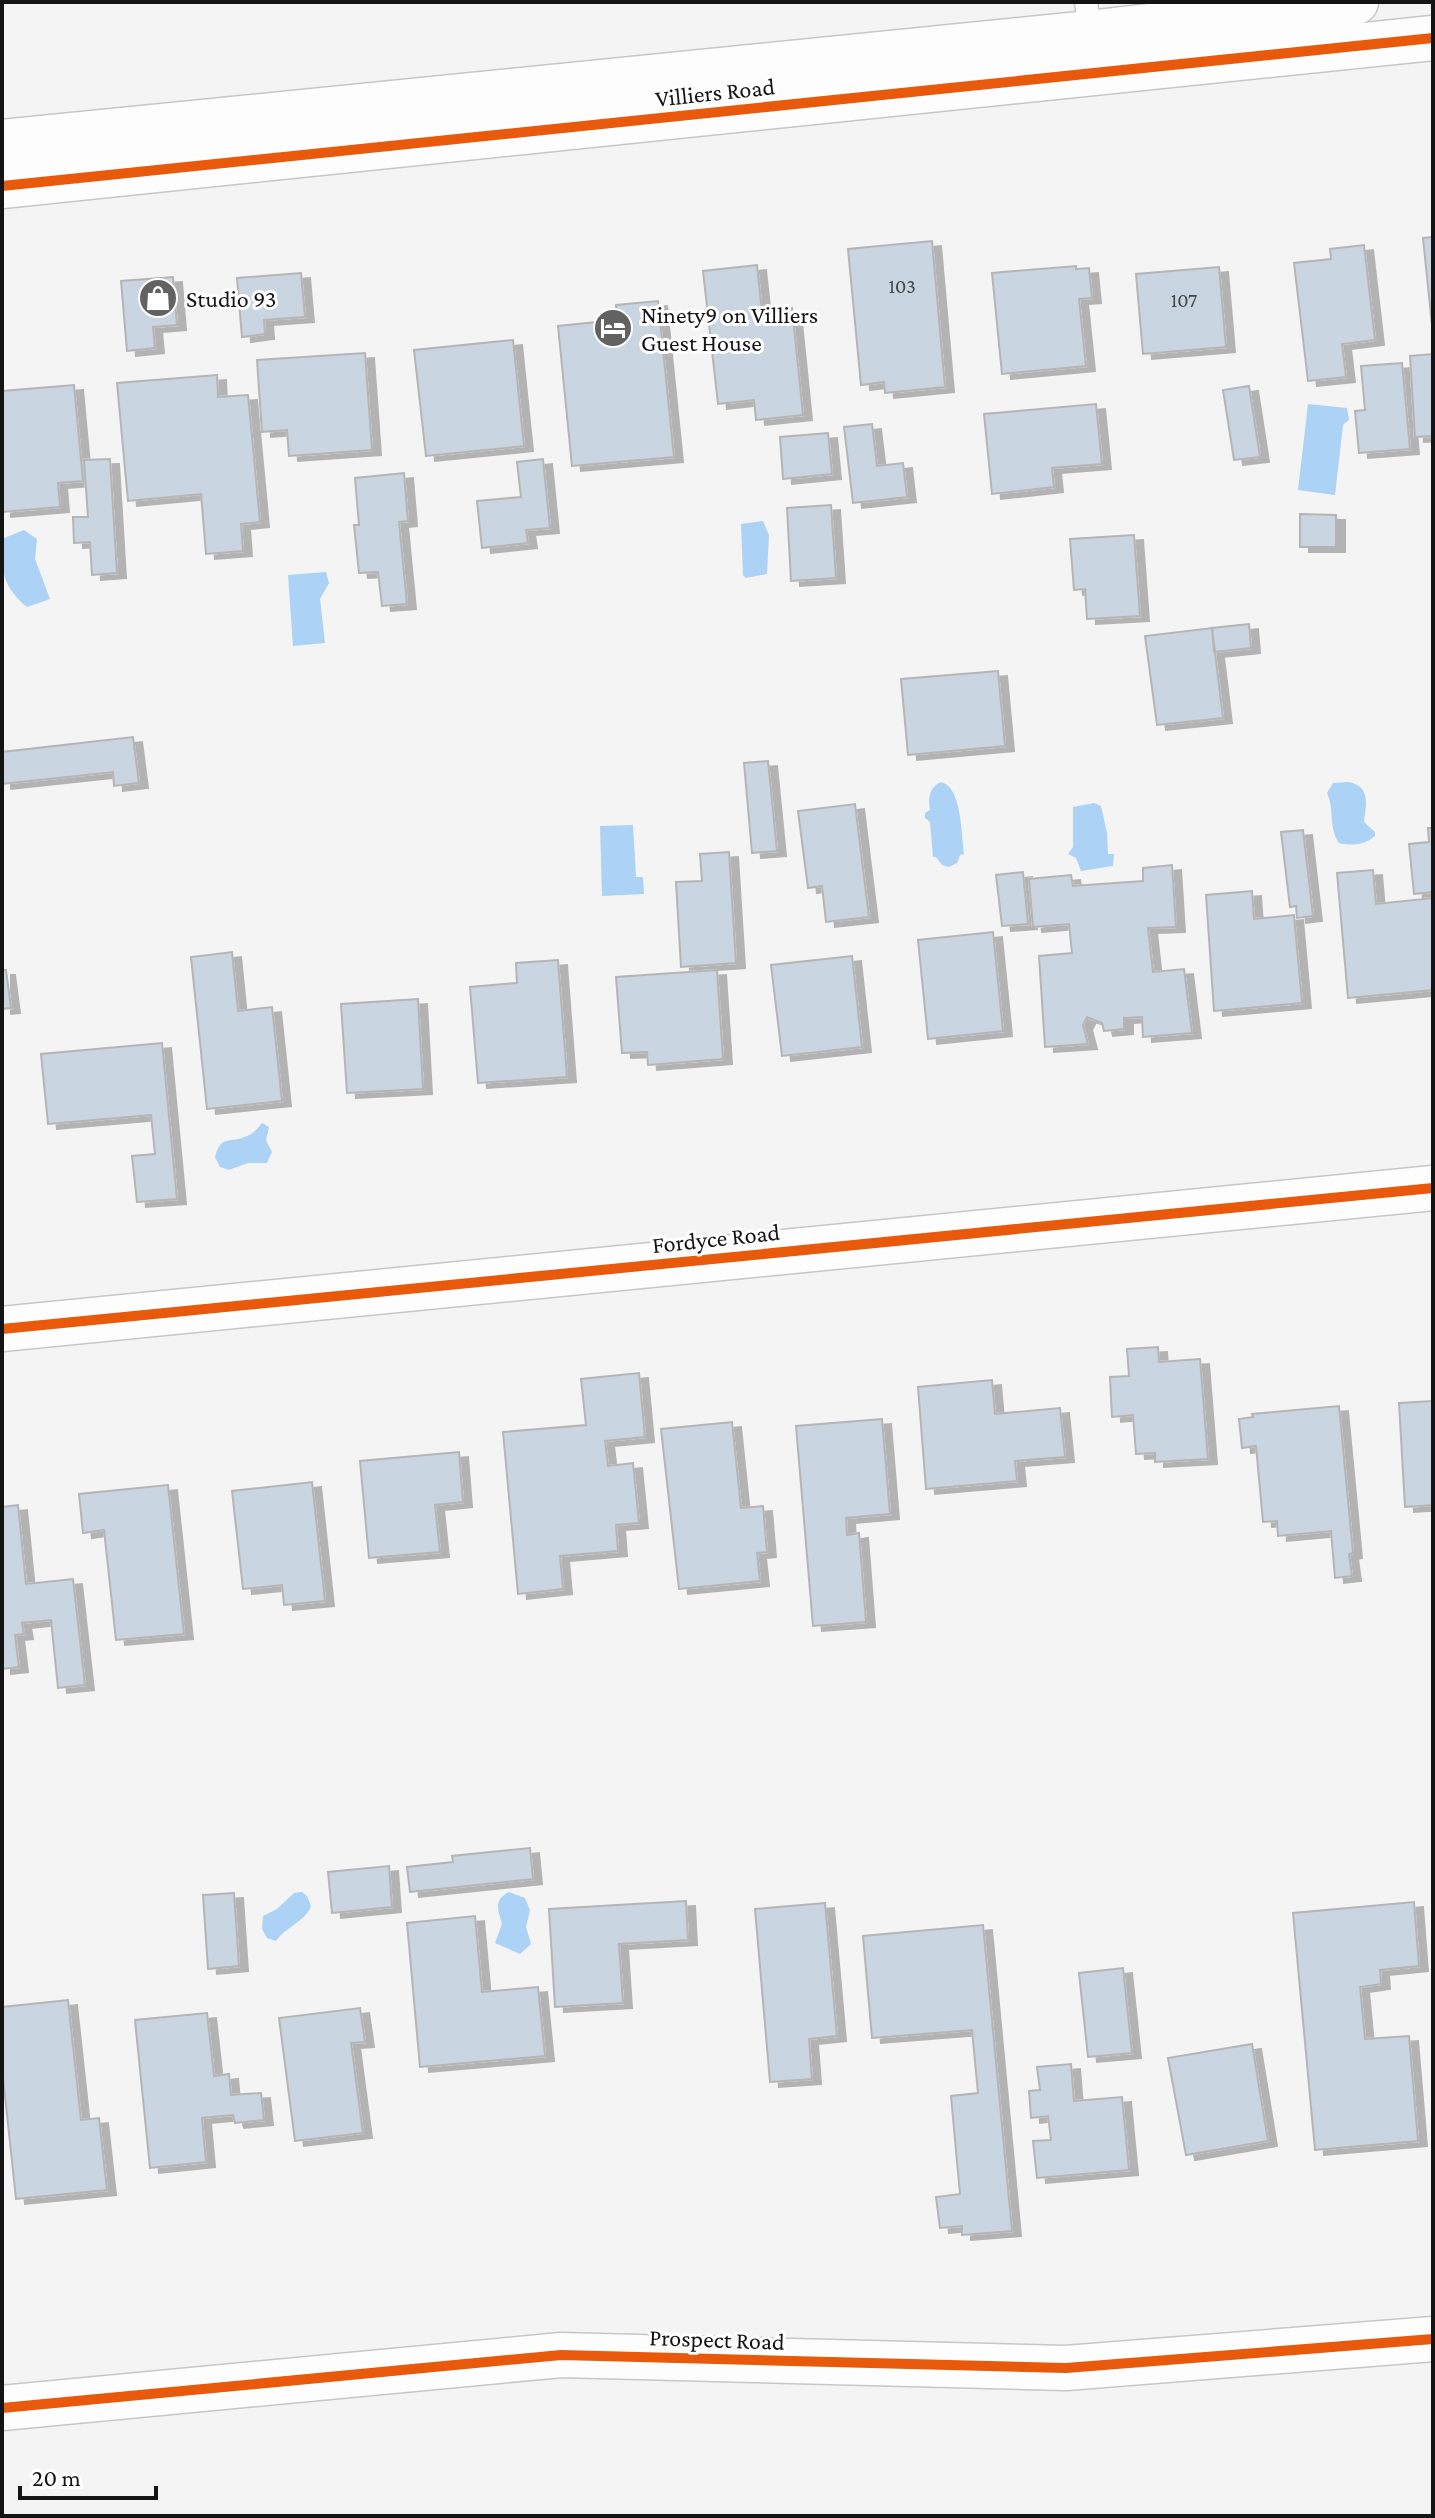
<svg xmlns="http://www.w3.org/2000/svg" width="1435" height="2518" viewBox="0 0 1435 2518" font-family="'Crimson Pro',serif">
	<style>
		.water { fill: #acd2f5 }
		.building { fill: #cad5e2; stroke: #b5b5b6; stroke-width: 2; filter: url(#shadow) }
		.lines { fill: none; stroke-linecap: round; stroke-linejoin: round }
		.lane-casing { stroke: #c7c7c7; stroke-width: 25 }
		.street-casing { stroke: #c7c7c7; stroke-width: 47 }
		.secondary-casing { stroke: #c7c7c7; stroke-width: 47 }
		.lane { stroke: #fdfdfe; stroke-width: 22 }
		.street { stroke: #fdfdfe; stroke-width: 44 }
		.secondary { stroke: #fdfdfe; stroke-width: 44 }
		.cycleway-casing { stroke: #fff; stroke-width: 15 }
		.cycleway { stroke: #e8590c; stroke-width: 10 }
		.labels { text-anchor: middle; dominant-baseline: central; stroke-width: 6; stroke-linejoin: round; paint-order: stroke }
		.number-label { font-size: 20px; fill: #424448 }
		.street-label { font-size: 24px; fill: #141415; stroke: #fff }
		.poi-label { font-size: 24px; fill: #141415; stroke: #fff; text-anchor: start }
	</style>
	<defs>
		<filter id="shadow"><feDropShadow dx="9" dy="5" stdDeviation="0" flood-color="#0004"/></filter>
	</defs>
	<rect width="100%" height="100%" fill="#f4f4f5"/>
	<!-- water -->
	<path class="water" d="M1308,404l39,4 2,12 -6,5 -8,70 -37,-5z
		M763,521l6,14 -2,39 -21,4 -3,-3 -2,-51z
		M24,530l13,9 -2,20 15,40 -23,8c-26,-22 -25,-37 -25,-68z
		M326,572l3,11 -9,16 5,44 -32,3 -5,-71z
		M941,782c21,5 20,51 23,72l-4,1 -3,8 -8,4 -7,-2 -6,-8h-3l-3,-35 -5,-4v-5l5,-3c-2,-11 -1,-23 11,-28z
		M1349,782c22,5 17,22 15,40l11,10v4c-10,9 -23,10 -36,7 -11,-17 -4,-32 -12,-50l6,-10z
		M1094,803l7,3 6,27 1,21h6l-1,12 -32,5 -5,-13 -8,-4 5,-7v-40z
		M633,825l3,52h7l1,17 -42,2 -2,-70z
		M262,1123l7,4 -3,13 6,12 -5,11h-19l-19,7 -9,-3 -5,-10c6,-23 15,-13 32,-21 6,-2 11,-8 15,-13z
		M302,1892l5,4 4,10c-4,14 -25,21 -35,35l-9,-3 -5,-9 1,-13 14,-7 17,-16z
		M509,1892l16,6 5,12 -4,17 5,17 -11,10 -25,-11 7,-19c-4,-14 -9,-24 7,-32z"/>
	<!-- building -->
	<path class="building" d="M1433,237v98l-10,-97z
		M932,241l13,146 -60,6 -1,-11 -23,3 -13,-136z
		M1364,245l11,95 -33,4 4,33 -38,4 -14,-118 37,-4 -1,-10z
		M757,265l5,47 30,-4 11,107 -47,5 -2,-20 -36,4 -15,-133z
		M1076,266v3l13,-1 3,30 -13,1 7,67 -84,8 -10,-101z
		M1219,267l7,80 -83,7 -7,-80z
		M301,273l4,44 -41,3 1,14 -23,3 -5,-59z
		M173,277l4,48 -24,2 2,21 -28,3 -6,-70z
		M658,301l16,156 -102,9 -14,-140 59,-6 -1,-15z
		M513,340l11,106 -98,10 -12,-106z
		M365,353l7,97 -83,6 -2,-26 -25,2 -5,-72z
		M1433,354v82l-18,1 -5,-81z
		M1402,363l8,86 -51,4 -4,-42 10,-1 -4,-44z
		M217,375l1,22 30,-2 12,127 -19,2 2,27 -37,3 -5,-60 -73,7 -11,-118z
		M74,385l9,96 -25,2 2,24 -58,5v-121z
		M1249,386l11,71 -26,3 -11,-70z
		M1096,404l6,60 -50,4 2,19 -62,7 -8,-80z
		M872,424l5,42 26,-3 4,34 -54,6 -9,-76z
		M828,433l4,41 -49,5 -3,-42z
		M110,459l7,114 -25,2 -2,-33 -16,1 -1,-26h15l-4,-57z
		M543,459l7,69 -24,2 2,13 -46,5 -5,-47 44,-4 -4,-35z
		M404,473l4,48 -9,1 8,82 -25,2 -4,-34 -19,1 -5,-48h5l-4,-47z
		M831,505l5,73 -45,3 -4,-73z
		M1300,514l36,1v32h-36z
		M1134,535l6,81 -53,3 -2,-30 -11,1 -4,-51z
		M1249,624l2,24 -37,4 -2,-24z
		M1212,628l11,90 -66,7 -12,-89z
		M998,671l7,75 -97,9 -7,-76z
		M133,737l6,46 -25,3 -1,-14 -111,12v-32z
		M768,761l9,90 -25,2 -8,-90z
		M855,804l14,113 -43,5 -4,-36 -14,2 -10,-77z
		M1428,828h5v64l-19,2 -5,-50 20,-2z
		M1303,830l10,86 -16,2 -1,-12 -6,1 -9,-75z
		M729,852l7,111 -55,4 -5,-85 26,-1 -2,-27z
		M1172,865l4,62 -28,1 5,44 31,-3 8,64 -49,4 -1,-20 -18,1v11l-20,2 -2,-8 -15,-6 -4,8 5,19 -43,3 -6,-91 33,-3 -3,-29 -36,3 -4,-48 42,-4 2,11 70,-5v-13z
		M1373,870l3,34 57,-6v92l-85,8 -11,-125z
		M1023,872l5,52 -26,2 -6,-51z
		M1252,891l2,28 40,-4 8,88 -88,8 -8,-116z
		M993,932l10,99 -75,8 -10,-99z
		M232,952l6,59 34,-4 10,94 -75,8 -16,-152z
		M852,956l10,91 -80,9 -11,-91z
		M558,960l9,117 -89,6 -8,-96 47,-4 -1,-20z
		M2,970h4l5,38 -9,1z
		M717,970l6,89 -75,6 -1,-13 -25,1 -6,-76z
		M418,999l5,90 -76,4 -6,-89z
		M162,1043l15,156 -40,3 -5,-46 23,-2 -4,-39 -103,9 -7,-70z
		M1158,1347l1,15 41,-3 8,100 -53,3v-9l-19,1 -3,-39 -21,2 -2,-40 19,-1 -2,-27z
		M639,1373l6,64 -40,4 3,25 25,-3 6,60 -23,2 2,26 -58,5 3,33 -45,5 -15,-162 83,-7 -5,-46z
		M992,1380l3,34 65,-6 5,49 -50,4 2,20 -91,8 -8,-102z
		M1433,1401v104l-28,2 -6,-104z
		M1339,1406l14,147 -4,1 3,22 -17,2 -4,-47 -53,5 -1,-15 -14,1 -7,-76 -14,2 -3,-29 14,-2 -1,-3z
		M882,1419l8,95 -44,4 1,17 12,-2 7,89 -53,4 -17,-200z
		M732,1422l9,86 22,-2 4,46 -10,1 3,28 -81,8 -18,-160z
		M459,1452l4,50 -28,3 5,47 -71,6 -9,-97z
		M312,1482l13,119 -41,4 -2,-20 -39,4 -11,-98z
		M168,1485l16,149 -68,6 -12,-110 -21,3 -4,-39z
		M18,1505l8,79 47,-5 12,106 -27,3 -7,-68 -29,3 2,11 -9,1 4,32 -17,2v-162z
		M530,1848l3,31 -123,13 -3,-25 46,-5 -1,-6z
		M389,1866l3,41 -60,6 -4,-41z
		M234,1893l5,73 -31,3 -5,-74z
		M686,1901l2,39 -69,4 4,59 -68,4 -6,-98z
		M1414,1902l5,64 -39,4 1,14 -21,3 5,52 44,-3 9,105 -103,9 -22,-237z
		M825,1903l12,133 -28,3 3,40 -42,3 -15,-173z
		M475,1916l7,76 56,-5 7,69 -125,11 -13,-144z
		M983,1925l29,306 -50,4v-9l-22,2 -4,-31 24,-3 -9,-98 27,-3 -6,-63 -100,8 -9,-102z
		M1123,1968l9,85 -44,4 -9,-84z
		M68,2000l13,120 18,-2 8,72 -91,9 -14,-131v-61z
		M360,2008l5,34 -14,1 12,90 -68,8 -16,-123z
		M207,2013l7,63 15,-2 2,21 30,-2 3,27 -29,3 -2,-8 -31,3 4,44 -56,6 -15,-148z
		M1252,2044l16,97 -82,14 -18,-97z
		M1071,2064l3,37 48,-4 7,73 -92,8 -4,-37 18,-1 -3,-24 -17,2 -2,-27 11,-1 -3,-23z"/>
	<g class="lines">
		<defs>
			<path id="lane" d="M1086,2l4,31"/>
			<path id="street" d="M2,1329l1431,-141
				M2,2408l559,-53 505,13 367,-29"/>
			<path id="secondary" d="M2,142l1088,-109 266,-31
				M2,186l1431,-148"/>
		</defs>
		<!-- lane casing -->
		<use href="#lane" class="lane-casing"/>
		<!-- street casing -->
		<use href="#street" class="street-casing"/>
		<!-- secondary casing -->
		<use href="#secondary" class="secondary-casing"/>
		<!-- lane -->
		<use href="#lane" class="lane"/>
		<!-- street -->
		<use href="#street" class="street"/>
		<!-- secondary -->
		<use href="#secondary" class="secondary"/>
		<defs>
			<path id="cycleway" d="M2,186l1431,-148
				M2,1329l1431,-141
				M2,2408l559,-53 505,13 367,-29"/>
		</defs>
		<!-- cycleway casing -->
		<use href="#cycleway" class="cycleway-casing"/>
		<!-- cycleway -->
		<use href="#cycleway" class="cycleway"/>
	</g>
	<!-- icons -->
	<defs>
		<symbol id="shop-disc" viewBox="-11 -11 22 22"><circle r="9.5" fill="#626263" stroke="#fff"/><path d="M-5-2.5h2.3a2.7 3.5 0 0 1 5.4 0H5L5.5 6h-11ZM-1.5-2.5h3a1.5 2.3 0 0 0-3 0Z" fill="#fff"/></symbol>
		<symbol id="hotel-disc" viewBox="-11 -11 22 22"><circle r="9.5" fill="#626263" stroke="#fff"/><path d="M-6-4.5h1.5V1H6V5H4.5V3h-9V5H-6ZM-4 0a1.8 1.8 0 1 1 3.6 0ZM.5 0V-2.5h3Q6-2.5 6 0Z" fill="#fff"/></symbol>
	</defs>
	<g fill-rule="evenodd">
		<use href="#shop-disc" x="136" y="276" width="44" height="44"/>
		<use href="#hotel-disc" x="591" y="306" width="44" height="44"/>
	</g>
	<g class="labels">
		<!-- number labels -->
		<g class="number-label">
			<text x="902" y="286">103</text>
			<text x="1184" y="300">107</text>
		</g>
		<!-- street labels -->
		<g class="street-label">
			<text transform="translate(715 92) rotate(-6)">Villiers Road</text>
			<text transform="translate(716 1238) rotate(-6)">Fordyce Road</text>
			<text transform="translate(717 2339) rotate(2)">Prospect Road</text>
		</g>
		<!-- poi labels -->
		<g class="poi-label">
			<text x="186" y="298">Studio 93</text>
			<text x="641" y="314">Ninety9 on Villiers<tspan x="641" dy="28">Guest House</tspan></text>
		</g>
	</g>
	<!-- border -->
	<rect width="1435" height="2518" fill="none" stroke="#141415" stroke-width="8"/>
	<!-- scale -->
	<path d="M20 2486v12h136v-12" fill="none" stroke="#141415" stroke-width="4"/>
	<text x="32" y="2486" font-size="24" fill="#141415" stroke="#ffffff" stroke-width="6" paint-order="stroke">20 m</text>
</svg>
